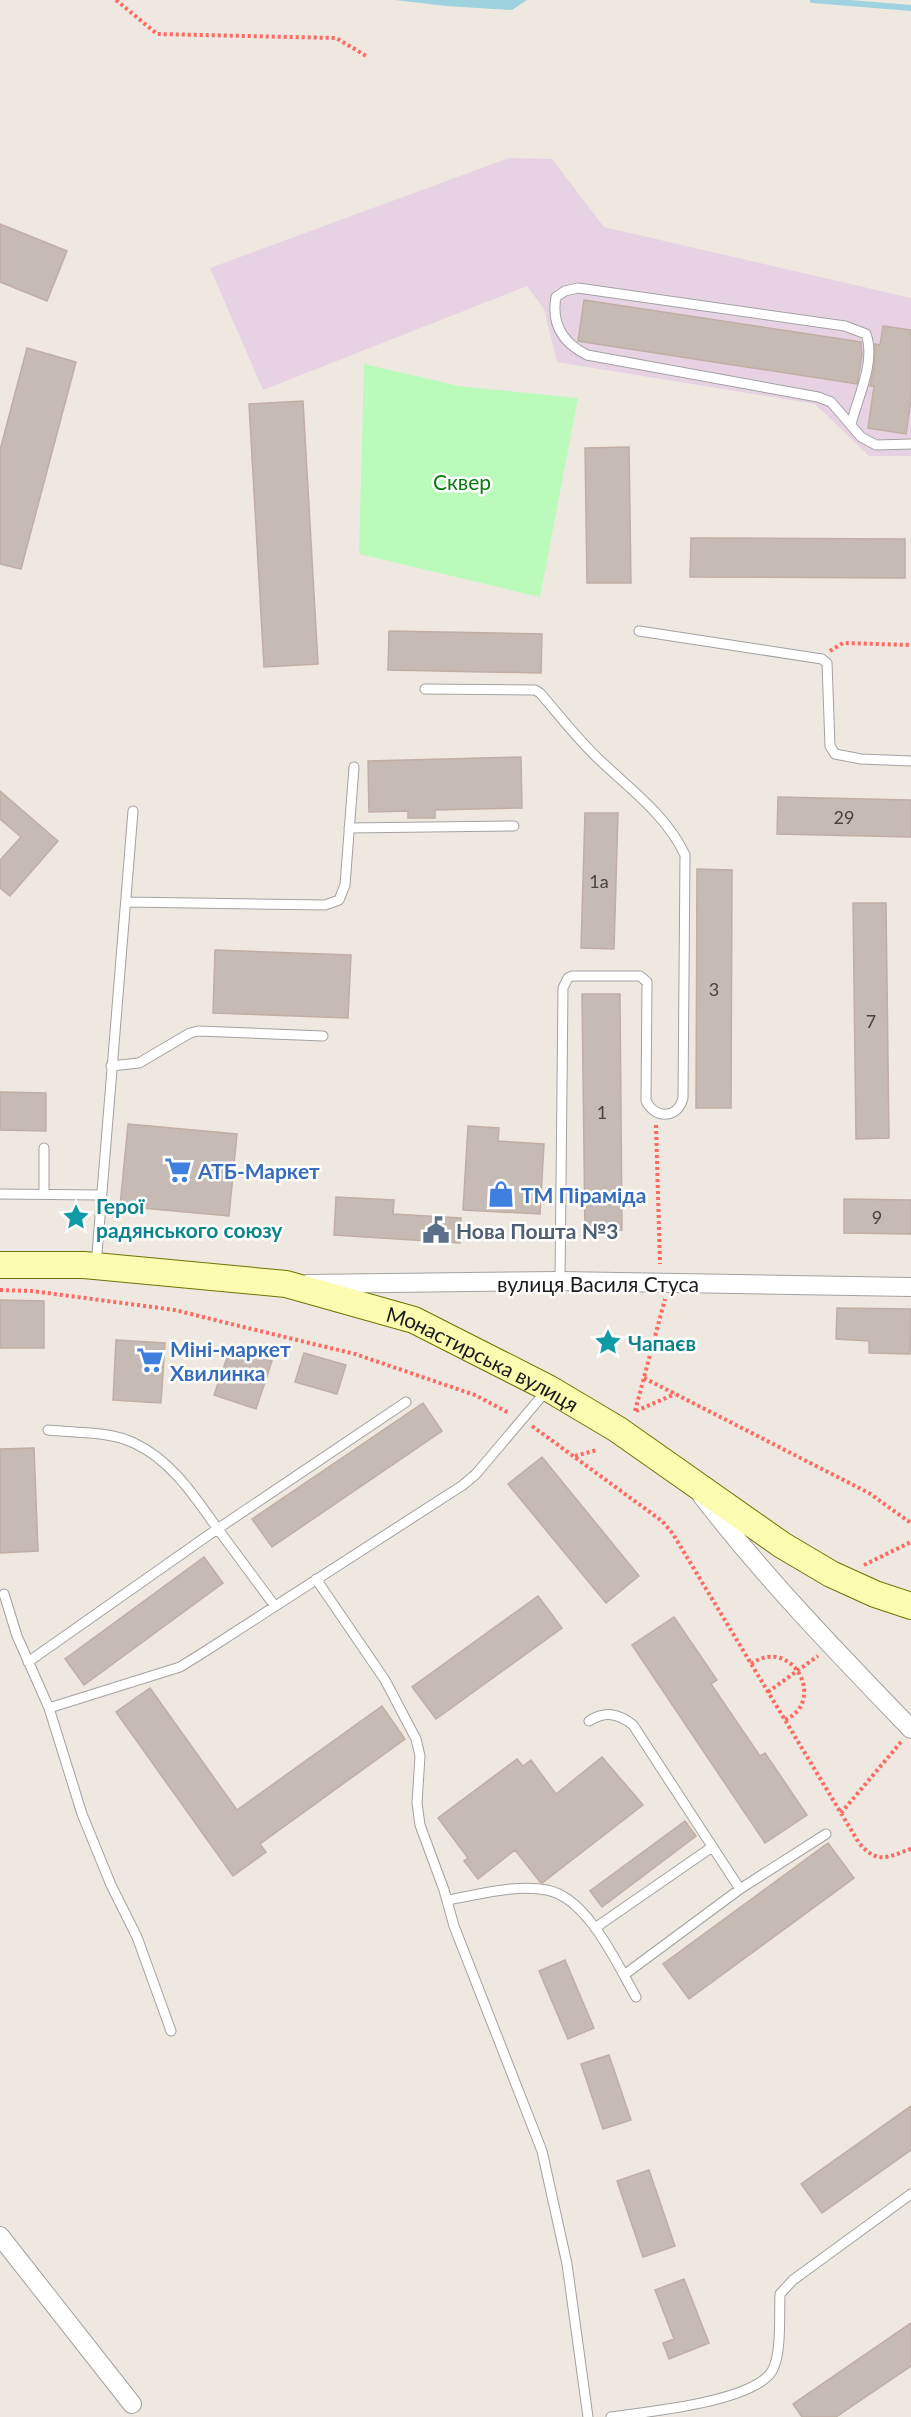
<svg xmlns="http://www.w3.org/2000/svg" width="911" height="2417" viewBox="0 0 911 2417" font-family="Lato,sans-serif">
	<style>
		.industrial { fill: #e7d2e4 }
		.park { fill: #bafbbc }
		.water { fill: #9ed2de }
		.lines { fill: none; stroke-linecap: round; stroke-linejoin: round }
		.stream { stroke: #9ed2de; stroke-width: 6 }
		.building { fill: #c5bab4; stroke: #c0aea2; stroke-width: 1.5 }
		.service-casing { stroke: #a2a2a2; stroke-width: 11 }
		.minor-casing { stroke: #a2a2a2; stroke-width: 20 }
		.secondary-casing { stroke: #6d7400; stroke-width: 28 }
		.path { stroke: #ff6960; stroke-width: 4; stroke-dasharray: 3 3; stroke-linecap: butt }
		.service { stroke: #fff; stroke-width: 9 }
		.minor { stroke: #fff; stroke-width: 18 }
		.secondary { stroke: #fbfcb0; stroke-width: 26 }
		.labels { text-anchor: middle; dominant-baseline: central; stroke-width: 5; stroke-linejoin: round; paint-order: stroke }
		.number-label { font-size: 18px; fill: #464341 }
		.park-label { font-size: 21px; fill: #077c0b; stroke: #fff }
		.shop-label { font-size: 21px; font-weight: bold; fill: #366cbe; stroke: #fff; text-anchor: start }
		.culture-label { font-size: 21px; font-weight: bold; fill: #0d838f; stroke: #fff; text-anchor: start }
		.service-label { font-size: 21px; font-weight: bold; fill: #4e5e75; stroke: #fff; text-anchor: start }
		.street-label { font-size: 21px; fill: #1b1b1b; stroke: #fff }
	</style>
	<rect width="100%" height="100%" fill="#eee8e0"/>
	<!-- industrial -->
	<path class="industrial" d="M509,158l43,1 52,68 307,71v158h-42l-54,-52 -258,-42 -13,-53 -17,-23 -264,104 -53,-122z"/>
	<!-- park -->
	<path class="park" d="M364,364l95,22 119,12 -38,199 -181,-43z"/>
	<!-- water -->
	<path class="water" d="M395,0h132l-15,10 -66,-4z"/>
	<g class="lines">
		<!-- stream -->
		<path class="stream" d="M813,0l98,8"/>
	</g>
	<!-- building -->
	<path class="building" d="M0,224l67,27 -20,50 -47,-19z
		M584,300l277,42 1,13 -5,29 -279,-43z
		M883,326l28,4v69l-5,35 -38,-6 6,-42h-4l4,-18 1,-24 5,1z
		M27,348l49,14 -55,207 -21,-5v-114z
		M303,401l15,263 -54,3 -15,-263z
		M629,447l2,136h-44l-2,-135z
		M691,538l214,1v39l-215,-1z
		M389,631l153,3 -1,39 -153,-3z
		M521,757l1,51 -87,2v8h-27v-7l-39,1 -1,-51z
		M0,791l58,50 -48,55 -10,-8v-28l21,-23 -21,-18z
		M778,797l133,3v37l-134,-3z
		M585,813h33l-4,136 -33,-1z
		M697,869l35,1 -1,238h-35z
		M853,903h33l3,235 -33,1z
		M215,950l136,5 -3,63 -135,-5z
		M582,994h38l2,236 -37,1z
		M0,1092l46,1v38l-46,-1z
		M128,1124l109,10 -8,82 -109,-10z
		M468,1126l31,2 -1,13 46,3 -4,70 -77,-4z
		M336,1197l58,3 -1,14 68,4 -1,25 -126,-8z
		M844,1199l67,1v34l-67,-1z
		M0,1300l44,1v47h-44z
		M837,1308l74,1 -1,45 -41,-1v-12l-33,-2z
		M116,1340l49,3 -4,60 -48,-3z
		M231,1346l41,15 -16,48 -42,-14z
		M304,1353l42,12 -9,29 -42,-12z
		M423,1403l19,28 -170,116 -20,-28z
		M34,1448l4,103 -38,2v-104z
		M542,1457l97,119 -33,27 -98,-119z
		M204,1557l19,26 -139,102 -19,-26z
		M538,1596l24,32 -126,91 -24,-32z
		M674,1617l43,63 -6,4 49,72 5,-3 42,62 -42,28 -133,-198z
		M150,1688l87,122 145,-104 23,33 -145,105 6,8 -33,24 -117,-164z
		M602,1757l41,48 -101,78 -2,-1 -25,-32 -37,29 -14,-18 4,-3 -30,-40 79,-59 6,7 8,-6 25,34z
		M685,1821l11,15 -94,71 -12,-16z
		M828,1843l26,35 -165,121 -26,-35z
		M565,1960l29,68 -26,11 -29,-68z
		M609,2055l22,65 -28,9 -22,-65z
		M911,2106v44l-89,63 -21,-29z
		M649,2170l26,76 -32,11 -26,-76z
		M684,2279l25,64 -40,16 -6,-16 11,-4 -19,-49z
		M911,2323v43l-75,51h-34l-9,-13z"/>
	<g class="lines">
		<defs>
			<path id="service" d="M851,424c7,-27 25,-63 15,-90l-21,-8 -267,-38 -13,3 -9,6c-5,27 7,46 31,58l231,42 13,5 30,35 15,8 35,-1
				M639,631l183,28 5,4 3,83 5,8 26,5 50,2
				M425,689l110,1 5,3c21,24 41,51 65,72 29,27 63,53 80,90l-2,243c-5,21 -28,21 -37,3l1,-119 -7,-6h-68l-4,2 -5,10 -3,293
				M349,828l165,-2
				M127,902l198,3 14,-5 6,-15 9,-118
				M111,1066l28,-3 51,-30 8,-2 125,5
				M0,1194l101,1
				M44,1194v-46
				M96,1266l37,-455
				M48,1430c27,3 61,1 86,13 39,18 62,56 86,89 18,24 36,49 55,74
				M316,1579l69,101 31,59 4,17 -3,47 3,22 24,65 10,36 88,225 25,113 21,153
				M4,1594l13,42 32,72 33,106 29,71 26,52 34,94
				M28,1662l182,-128 196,-132
				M49,1708l131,-41 21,-13 262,-169 13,-11 71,-84
				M589,1721c16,-10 29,-8 44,4l107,164
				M447,1900c31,-5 68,-16 100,-10 41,8 70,74 89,107
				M595,1928l117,-81
				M624,1975l116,-86 86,-55
				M611,2417c35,-5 142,-15 161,-46 10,-17 7,-57 8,-77l13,-14 118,-86"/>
			<path id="minor" d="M307,1284l253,-3 351,6
				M702,1496c64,83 136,157 209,233
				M0,2236l132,168"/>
			<g id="secondary">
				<path id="s1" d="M0,1265h84l202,19 128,36 134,68 69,41 165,116 49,29 44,20 36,12"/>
			</g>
		</defs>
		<!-- service casing -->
		<use href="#service" class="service-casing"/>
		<!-- minor casing -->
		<use href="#minor" class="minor-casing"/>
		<!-- secondary casing -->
		<use href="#secondary" class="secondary-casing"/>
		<!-- path -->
		<path class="path" d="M116,0l41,34 179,4 32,19
			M830,651l13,-8 68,2
			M656,1125l4,139
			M0,1290l32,1 143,19 48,12 132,32 120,41 34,18
			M644,1378l225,115 42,30
			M635,1411l30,-112
			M636,1411l39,-17
			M532,1426l130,95 11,13 186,309c19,22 28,14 52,6
			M575,1456l22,-6
			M864,1565l47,-23
			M751,1664c40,-29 77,36 34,56
			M768,1692l50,-36
			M841,1813l60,-71"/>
		<!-- service -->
		<use href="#service" class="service"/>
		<!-- minor -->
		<use href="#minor" class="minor"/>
		<!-- secondary -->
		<use href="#secondary" class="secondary"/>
	</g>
	<!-- icons -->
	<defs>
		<symbol id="supermarket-bare" viewBox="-9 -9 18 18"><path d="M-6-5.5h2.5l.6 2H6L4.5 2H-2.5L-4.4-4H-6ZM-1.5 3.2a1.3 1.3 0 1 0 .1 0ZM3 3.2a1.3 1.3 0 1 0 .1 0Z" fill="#3f7fe0" stroke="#fff" stroke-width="2.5" paint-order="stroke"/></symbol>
		<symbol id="shop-bare" viewBox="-9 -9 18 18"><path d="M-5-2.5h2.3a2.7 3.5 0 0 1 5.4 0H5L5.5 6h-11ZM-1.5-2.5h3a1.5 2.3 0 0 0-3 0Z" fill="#3f7fe0" stroke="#fff" stroke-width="2.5" paint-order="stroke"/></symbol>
		<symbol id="sight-bare" viewBox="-9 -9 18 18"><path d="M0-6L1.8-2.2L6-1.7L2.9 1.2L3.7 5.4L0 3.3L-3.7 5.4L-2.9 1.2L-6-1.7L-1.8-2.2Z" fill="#0f9aa8" stroke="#fff" stroke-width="2.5" paint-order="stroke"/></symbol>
		<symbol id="civic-bare" viewBox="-9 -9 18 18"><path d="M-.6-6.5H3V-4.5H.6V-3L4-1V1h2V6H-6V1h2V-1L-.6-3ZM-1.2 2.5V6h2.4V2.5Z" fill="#5c6f8a" stroke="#fff" stroke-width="2.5" paint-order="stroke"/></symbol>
	</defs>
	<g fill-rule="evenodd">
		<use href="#supermarket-bare" x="159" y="1151" width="38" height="38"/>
		<use href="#shop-bare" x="482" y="1175" width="38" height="38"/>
		<use href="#sight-bare" x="57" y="1198" width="38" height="38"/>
		<use href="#civic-bare" x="417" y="1211" width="38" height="38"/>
		<use href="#sight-bare" x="589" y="1323" width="38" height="38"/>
		<use href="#supermarket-bare" x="131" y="1341" width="38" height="38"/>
	</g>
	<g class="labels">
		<!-- number labels -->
		<g class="number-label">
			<text x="844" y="817">29</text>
			<text x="599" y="881">1а</text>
			<text x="714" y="989">3</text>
			<text x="871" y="1021">7</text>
			<text x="602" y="1112">1</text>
			<text x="877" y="1217">9</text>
		</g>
		<!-- park labels -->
		<g class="park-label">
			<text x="462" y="481">Сквер</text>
		</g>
		<!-- shop labels -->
		<g class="shop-label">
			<text x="198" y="1170">АТБ-Маркет</text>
			<text x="521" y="1194">ТМ Піраміда</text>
			<text x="170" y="1348">Міні-маркет<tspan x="170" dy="24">Хвилинка</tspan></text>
		</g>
		<!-- culture labels -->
		<g class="culture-label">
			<text x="96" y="1205">Герої<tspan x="96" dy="24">радянського союзу</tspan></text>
			<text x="628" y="1342">Чапаєв</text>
		</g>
		<!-- service labels -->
		<g class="service-label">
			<text x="456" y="1230">Нова Пошта №3</text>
		</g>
		<!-- street labels -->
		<g class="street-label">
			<text x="598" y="1283">вулиця Василя Стуса</text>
			<text stroke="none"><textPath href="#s1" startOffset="498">Монастирська вулиця</textPath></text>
		</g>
	</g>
</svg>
